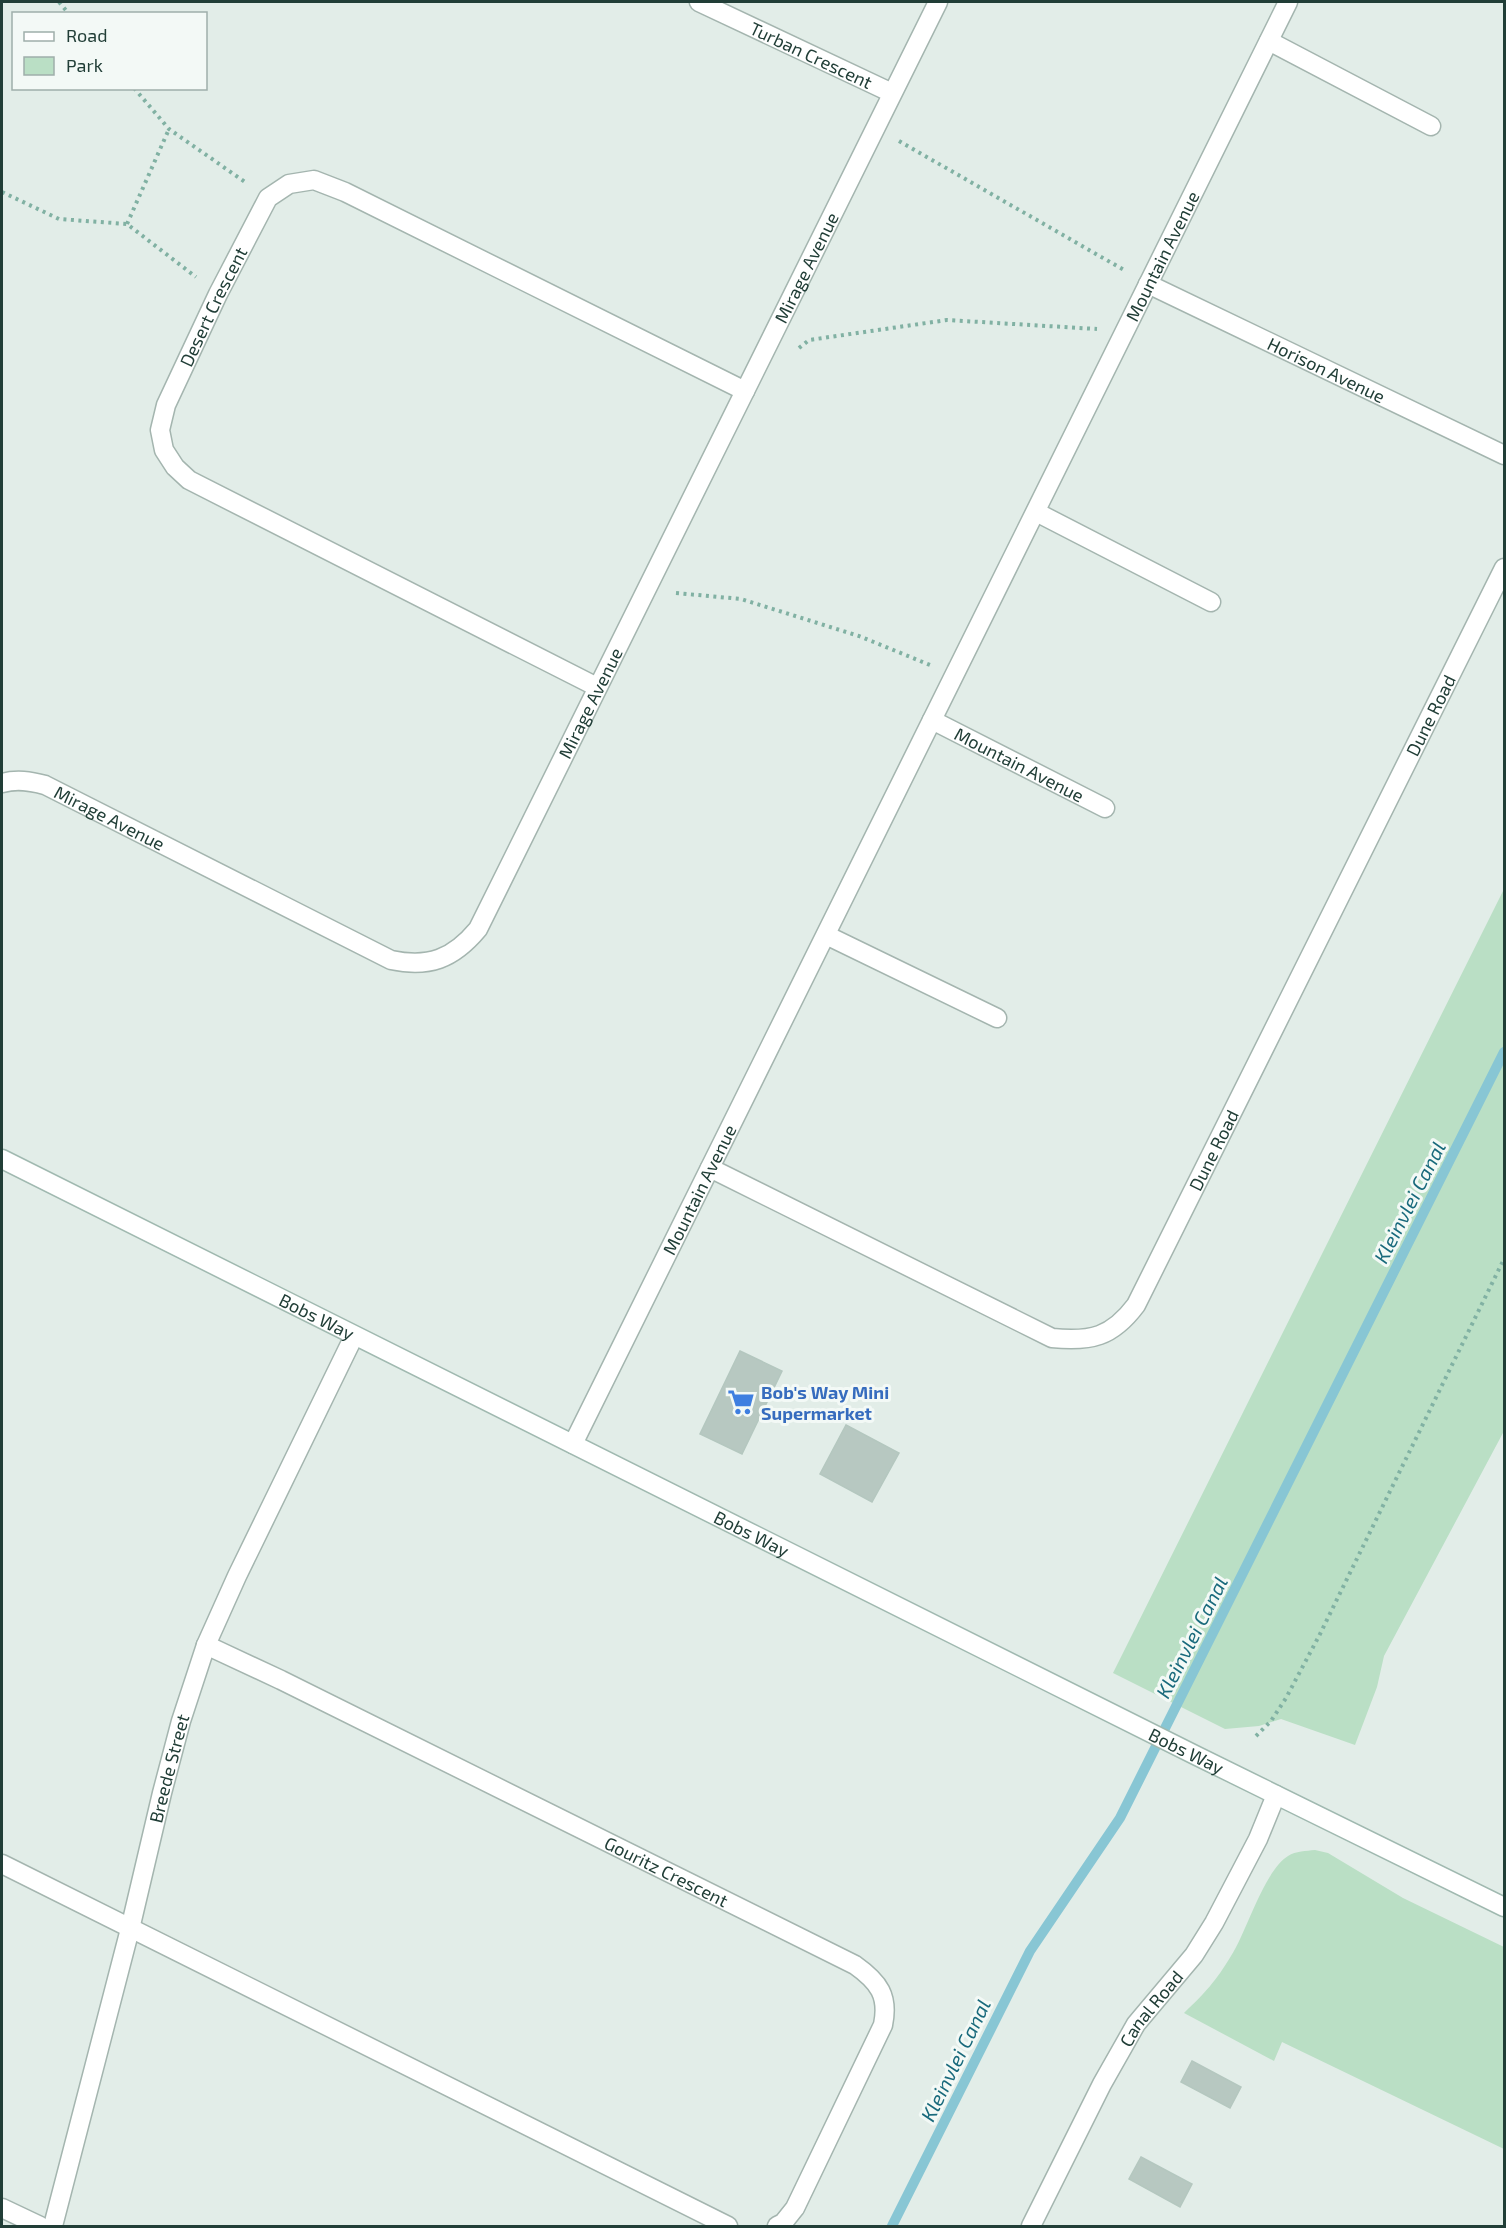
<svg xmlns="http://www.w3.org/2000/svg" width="1506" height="2228" viewBox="0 0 1506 2228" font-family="'Exo 2',sans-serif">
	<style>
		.green { fill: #badfc5 }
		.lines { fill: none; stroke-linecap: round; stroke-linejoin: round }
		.stream { stroke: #88c6d4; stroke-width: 10 }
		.building { fill: #b7c8c1; stroke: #b4c7bf; stroke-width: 1.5 }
		.street-casing { stroke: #a4b5af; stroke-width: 21 }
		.secondary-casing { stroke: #a0b9b0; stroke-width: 21 }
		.path { stroke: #81b1a3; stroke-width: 4; stroke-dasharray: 3 4.5; stroke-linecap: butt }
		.street { stroke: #fff; stroke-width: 18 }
		.secondary { stroke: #fff; stroke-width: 18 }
		.labels { text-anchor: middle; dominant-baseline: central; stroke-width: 6; stroke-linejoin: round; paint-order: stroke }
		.street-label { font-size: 18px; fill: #213e37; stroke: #f3f9f6 }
		.shop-label { font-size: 18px; font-weight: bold; fill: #366cbe; stroke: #f3f9f6; text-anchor: start }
		.water-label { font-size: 20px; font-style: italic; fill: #196a7c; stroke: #f3f9f6 }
	</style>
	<rect width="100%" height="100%" fill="#e2ede8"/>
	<!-- green -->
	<path class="green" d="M1504,889v542l-120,225 -7,31 -22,58 -74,-26 -22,7 -34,3 -112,-56z
		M1315,1850l13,3 75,45 101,49v202l-222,-107 -8,19 -90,-48c21,-20 32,-32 47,-57 16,-25 33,-85 57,-100 8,-5 18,-5 27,-6z"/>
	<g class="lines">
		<!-- stream -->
		<path class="stream" d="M892,2226l138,-275 90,-133 384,-766"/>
	</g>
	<!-- building -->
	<path class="building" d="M740,1351l42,20 -40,83 -42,-20z
		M846,1425l53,28 -27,49 -52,-28z
		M1192,2061l49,26 -11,21 -49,-26z
		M1141,2157l51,27 -12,23 -51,-28z"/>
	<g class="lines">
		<defs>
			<g id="street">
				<path id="s1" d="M699,2l193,91"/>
				<path d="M1269,41l162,85"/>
				<path id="s2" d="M1148,284l356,171"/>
				<path d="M1036,512l175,90"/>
				<path id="s3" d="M597,687l-408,-207 -14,-13 -11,-17 -4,-20 6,-25 52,-111 50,-96 21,-14 25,-4 31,12 400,199"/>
				<path id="s4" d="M932,720l173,88"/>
				<path id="s5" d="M2,783c15,-4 28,-2 43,2l346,175c38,8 62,-1 87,-31l460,-927"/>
				<path d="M826,935l171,83"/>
				<path id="s6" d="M710,1168l342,170c39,4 60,-1 84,-33l368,-737"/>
				<path id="s7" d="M573,1444l715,-1442"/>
				<path id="s8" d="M206,1645l75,35 574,285c24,17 34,31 28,60l-88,183 -12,15 -6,3"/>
				<path d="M2,1864l726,362"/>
				<path d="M2,2208l38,18"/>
				<path id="s9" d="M53,2226l77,-297 32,-136 19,-72 25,-76 31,-69 117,-240"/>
				<path id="s10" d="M1031,2226l71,-142 34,-60 58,-69 20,-32 44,-84 18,-44"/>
			</g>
			<g id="secondary">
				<path id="s11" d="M2,1159l1195,597 307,151"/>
			</g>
		</defs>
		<!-- street casing -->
		<use href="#street" class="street-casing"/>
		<!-- secondary casing -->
		<use href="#secondary" class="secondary-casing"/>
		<!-- path -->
		<path class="path" d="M59,2l10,12
			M134,88l35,41 76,53
			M899,141l225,129
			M2,192l57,27 68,5 69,53
			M127,224l42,-95
			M799,348l10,-8 138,-20 150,9
			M676,593l65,6 118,37 71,29
			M1256,1736l15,-15 15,-23 33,-62 185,-377"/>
		<!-- street -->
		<use href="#street" class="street"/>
		<!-- secondary -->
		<use href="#secondary" class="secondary"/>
	</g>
	<!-- icons -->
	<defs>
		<symbol id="supermarket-bare" viewBox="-9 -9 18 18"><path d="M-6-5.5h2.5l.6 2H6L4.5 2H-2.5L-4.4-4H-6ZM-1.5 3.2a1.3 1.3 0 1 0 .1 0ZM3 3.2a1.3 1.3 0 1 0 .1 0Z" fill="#3f7fe0" stroke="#f3f9f6" stroke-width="2.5" paint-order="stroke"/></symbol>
	</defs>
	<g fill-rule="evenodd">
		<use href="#supermarket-bare" x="722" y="1383" width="38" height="38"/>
	</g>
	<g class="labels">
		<!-- street labels -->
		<g class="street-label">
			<text stroke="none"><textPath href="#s1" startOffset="124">Turban Crescent</textPath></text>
			<text stroke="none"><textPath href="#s7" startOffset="1326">Mountain Avenue</textPath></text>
			<text stroke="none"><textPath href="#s5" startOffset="1268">Mirage Avenue</textPath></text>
			<text stroke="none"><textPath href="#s3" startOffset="652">Desert Crescent</textPath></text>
			<text stroke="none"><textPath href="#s2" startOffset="198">Horison Avenue</textPath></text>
			<text stroke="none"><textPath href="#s5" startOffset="782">Mirage Avenue</textPath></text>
			<text stroke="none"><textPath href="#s6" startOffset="1137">Dune Road</textPath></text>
			<text stroke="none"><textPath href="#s4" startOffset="98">Mountain Avenue</textPath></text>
			<text stroke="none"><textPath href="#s5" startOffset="116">Mirage Avenue</textPath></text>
			<text stroke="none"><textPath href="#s6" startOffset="651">Dune Road</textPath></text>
			<text stroke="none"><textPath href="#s7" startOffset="284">Mountain Avenue</textPath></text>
			<text stroke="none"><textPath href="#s11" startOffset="352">Bobs Way</textPath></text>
			<text stroke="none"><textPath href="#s11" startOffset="838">Bobs Way</textPath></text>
			<text stroke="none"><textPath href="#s11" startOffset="1324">Bobs Way</textPath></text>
			<text stroke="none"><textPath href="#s9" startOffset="472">Breede Street</textPath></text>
			<text stroke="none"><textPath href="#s8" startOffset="513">Gouritz Crescent</textPath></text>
			<text stroke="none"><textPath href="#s10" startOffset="249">Canal Road</textPath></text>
		</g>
		<!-- shop labels -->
		<g class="shop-label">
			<text x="761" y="1392">Bob's Way Mini<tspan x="761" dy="21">Supermarket</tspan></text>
		</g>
		<!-- water labels -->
		<g class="water-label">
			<text transform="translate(1409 1202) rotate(-63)">Kleinvlei Canal</text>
			<text transform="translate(1191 1637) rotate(-63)">Kleinvlei Canal</text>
			<text transform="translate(955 2060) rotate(-64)">Kleinvlei Canal</text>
		</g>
	</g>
	<!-- border -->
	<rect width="1506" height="2228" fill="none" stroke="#213e37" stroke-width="6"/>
	<!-- legend -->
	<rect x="12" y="12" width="195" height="78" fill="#f3f9f6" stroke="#9faeaa" stroke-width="1.5"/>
	<rect x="24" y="32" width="30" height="9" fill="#ffffff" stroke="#9faeaa" stroke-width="1.5"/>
	<text x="66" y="42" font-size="18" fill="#213e37">Road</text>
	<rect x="24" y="57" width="30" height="18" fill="#badfc5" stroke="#9faeaa" stroke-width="1.5"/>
	<text x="66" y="72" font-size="18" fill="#213e37">Park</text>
</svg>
